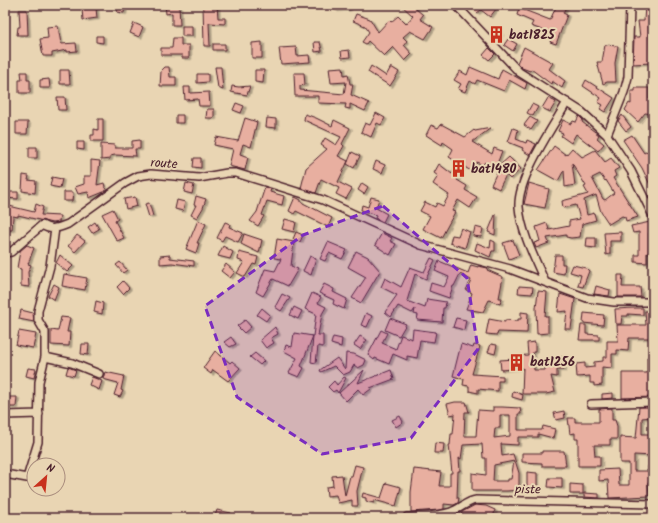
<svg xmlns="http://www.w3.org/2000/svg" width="658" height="523" viewBox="0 0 658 523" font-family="Kalam,sans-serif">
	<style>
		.building { fill: #e8afa0; stroke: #4a1f2b; fill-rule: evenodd; filter: url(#shadow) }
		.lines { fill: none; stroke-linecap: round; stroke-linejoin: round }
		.minor-casing { stroke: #4a1f2b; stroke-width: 10 }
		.minor { stroke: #e9d5b3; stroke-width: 7 }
		.marked { fill: #7b2cbf; fill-opacity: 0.2; stroke: #7b2cbf; stroke-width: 3; stroke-dasharray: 8 5; stroke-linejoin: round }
		.labels { text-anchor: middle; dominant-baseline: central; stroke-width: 4; stroke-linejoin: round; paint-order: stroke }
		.poi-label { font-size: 13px; font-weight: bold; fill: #4a1f2b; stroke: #e9d5b3; text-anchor: start }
		.street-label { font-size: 13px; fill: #4a1f2b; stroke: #e9d5b3 }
	</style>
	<defs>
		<filter id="shadow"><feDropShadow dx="2.5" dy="1.5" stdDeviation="0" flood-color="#0004"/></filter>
	</defs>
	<rect width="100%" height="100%" fill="#e9d5b3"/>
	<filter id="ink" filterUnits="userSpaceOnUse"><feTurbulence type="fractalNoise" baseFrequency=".025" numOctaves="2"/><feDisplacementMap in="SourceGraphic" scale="8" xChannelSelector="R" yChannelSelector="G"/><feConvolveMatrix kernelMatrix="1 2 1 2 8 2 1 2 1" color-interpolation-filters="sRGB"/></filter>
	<g filter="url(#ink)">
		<!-- building -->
		<path class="building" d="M118,5h7l-1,8 -7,-1z
			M165,5h14l1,20h-8v-12l-6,1z
			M203,5h14l1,13h7v6l-16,-1 1,23h-6z
			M336,5h13v4l-14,1z
			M401,5h17l-3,3 8,7 -3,4 13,8 -8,12 -15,-8 -7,6 4,4 -3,4 8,9 -7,7 -12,-14 -9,9 -16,-15 -2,3 -4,-2 7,-10 -4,-6 -12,-5 3,-7 14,5 8,13 11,-12 2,2 7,-6 8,8 7,-8z
			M469,5h22l5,4 -6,8 -9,-7 -4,3z
			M557,5h10l-4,8 4,2 -11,29 -6,-2 3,-8 -22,-8 2,-4 -16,-7 2,-7 31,12z
			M645,5h7l-1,9 -3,-1 3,50 -18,1 1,-27h6l-2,-16h6z
			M96,8l1,10 -14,2 -1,-11z
			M19,10h8l1,25h-11l1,-8h2z
			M134,23l9,4 -4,10 -9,-4z
			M58,26l3,18 15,-1 1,8 -10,1v-2l-15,3v3h-9l-3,-17 8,-1 -1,-11z
			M182,26h10v10h-10z
			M497,29l4,5 -5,7 -5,-6z
			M96,36h7v7l-7,-1z
			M173,38h8v7h8v13h-7v-3h-21v-7h11z
			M508,39l9,5 -4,7 -9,-6z
			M262,42v16h-10v-15z
			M314,42h6l2,9 -7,1z
			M213,44h12v6h-12z
			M605,45l13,1 -3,17 1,19h-9l-4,2 -6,-22h5z
			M296,47l1,9 12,-1 1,7 -29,2 -2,-16z
			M524,47l29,16 -4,6 16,12 -3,7 -10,-7 -1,3 -20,-15 -1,2 -8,-3 -5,-5z
			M489,48l6,6 -6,6 -6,-5z
			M349,50l1,7 -8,1 -1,-7z
			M371,66l15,10 5,-9 8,5 -9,14 -22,-14z
			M165,67h4l1,10h6v9h-16l1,-15z
			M215,67h6l2,23 -5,-2z
			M343,67l1,8 4,-1 2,10h3l-2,11 18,8 -4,8 -15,-7v5l-5,-1 1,-4 -28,-1v-7h-23l-1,-23h10l1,12 -5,1v4l44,4 2,-12 -15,1 -2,-15z
			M470,67l28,12 4,-10 25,14 -2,6 -16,-9 -5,11 -27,-11 -2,4 -5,-3 -5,11 -7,-3 3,-5 -7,-4 6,-9 7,4z
			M60,70h9l1,14h-10z
			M255,70h9l-1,13 -8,-1z
			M21,72h6v8h3v13h-11v-13h3z
			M197,74h11v8l-11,1z
			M49,79l1,9h-10v-8z
			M586,80l28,18 -9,14 -5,-3 3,-4 -5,-3 3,-4 -18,-12z
			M232,86l7,1 11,-1 -3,9 -16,-3z
			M184,87h6v6l19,-1 1,14h-11l-1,-7 -13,1z
			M635,88h14v11h4v15l-8,-1 -7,9 -13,-12 4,-7 2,1v-13h4z
			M57,97h8l1,13h-8z
			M548,98l8,4 -6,10 -8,-4z
			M236,103l8,3 -3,7 -8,-3z
			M532,104l6,3 -5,9 -6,-3z
			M207,109h7v9h-8z
			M376,113l9,5 -4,7 -4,-2 -6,14 -10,-5 4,-9 5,2z
			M305,114l11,4 16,8 2,-6 16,8 -8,16 2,2 -6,10 10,5 -10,21 14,7 -6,10 -10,-5 3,-6 -18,-9 -5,14 -15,-5 5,-20 21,-19 -6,-4 4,-7 11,7 5,-8 -37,-17z
			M176,115h7v8h-7z
			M622,115l9,12 -5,4 -8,-10z
			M579,116l4,4 -1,2 17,13 -2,3 7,6 -6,7 -22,-17 -5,9 -10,-7 2,-3 -5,-2 5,-11 8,4 2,-3 3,1z
			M530,117l7,4 -6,9 -7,-5z
			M245,118l12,4 -6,25 -8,-3 -3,10 8,3 -3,13 -16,-4 4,-17 -19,-4 2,-8 22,4z
			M267,118l9,1v9l-10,-1z
			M98,119h5v22h-12v-6h3v-6l4,1z
			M16,122h12l-1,12h-11z
			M441,124l24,13 9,-7 1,1 16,-3 -19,14 20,12 2,-6 8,3 -5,13 -7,5 -5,-7 -3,3 -5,-3 -6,9 -8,-5 -6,14 10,6 -2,4 12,7 -7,11 -12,-8 -6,11 3,1 -14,26 -18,-9 7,-13 -10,-5 5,-9 10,5 2,-4 6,3 6,-11 -16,-11 5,-8 -4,-3 5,-9 13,10 5,-12 -8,-5 4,-8 -10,-7 -1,3 -16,-10 5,-10 7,3z
			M513,128l5,2 -2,9 10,4 1,-3 9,4 -6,11 -8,-5 1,-2 -15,-6z
			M632,135l12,18 9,-5v43l-11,-23 -19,-28z
			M140,140v9h-5l1,7 -21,-1 -5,1v3l-9,1v-16l14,1v3h17v-7z
			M77,142h7v8l-7,-1z
			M554,146l12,9 6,-7 10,9 13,-7 10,12 6,-4 8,10 -5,3 2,5 -3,2 25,39 -12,4 -1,-4 -3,-1 -13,8 -8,-12 -5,-17 -12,5 3,15 7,-2 2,7 -14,4 -2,13 -9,1 -5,-1v-2l-19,3 2,5 -13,5 -2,-5 6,-2 -4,-14 11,-4 2,7 20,-4v-5l11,-2 -4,-14 -13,3 -1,-7 26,-7 -4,-7 2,-1 -14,-23 3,22 -10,2 -1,-17 -6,11 -20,-11zM600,174l5,7 1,-1 8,13 -9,7 -2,-1 -11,-21z
			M29,147h8v11h-8z
			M352,152l8,4 -6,12 -7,-4z
			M509,157l12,12 -11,10 -4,-4 -7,14 -8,-4 9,-20z
			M194,158h7v10l-8,-1z
			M91,160l9,1 -3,24 7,-2 2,8 -17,7 -1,-6 -10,2 -3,-7 9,-3v-8h7z
			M376,161l9,4 -3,8 -9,-4z
			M23,175l6,1 -1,4 8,1 -1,12 -13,-2z
			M52,177l10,2 -2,9 -10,-2z
			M186,183l8,2 -2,9 -8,-2z
			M362,183l6,4 -4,7 -6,-4z
			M529,183l20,6 -4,19 -21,-4z
			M265,187l6,2 -1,3 14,4 -2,9 -15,-4 -5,14 2,1 -6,10 -8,-5 7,-9z
			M5,192h13v7l-13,-1z
			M64,192h9l-1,9h-8z
			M196,196l10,3 -3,9 -6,10 -6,-3 5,-10h-2z
			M135,197l2,9 -11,3 -2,-10z
			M295,197l6,3v2l31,16 -4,9 -32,-16 -2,3 -5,-3z
			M371,197l8,2 -3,9 11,6 -4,8 -8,-4 1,-3 -15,-5 1,-5 6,2z
			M177,200l8,2 -2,9 -8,-2z
			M149,203l4,13 -4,1 -4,-13z
			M36,204l7,3 -2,8 19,1 -1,6 -7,1 -34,-8v2l-5,-1 -1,14h-6l-1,-25 29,7z
			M113,209l5,10 -3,2 9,17 -7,3 -15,-27z
			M495,215h1l-1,20 -7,-3z
			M285,219l11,3 -2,10 -12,-3z
			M198,220l8,4 -9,19h2l-3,10 -10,-4z
			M95,222l4,7 -7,4 -4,-6z
			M225,222l5,2 -1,3 14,6 -5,9 -13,-6 -3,5 -5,-3z
			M650,222l3,10 -4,1v20h-2v10l-12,-1v-7h4v-23l-6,1 -2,-7z
			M475,227l8,2 -2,8 -8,-1z
			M461,228l9,4 -5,16 -15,-5 2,-8 6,1z
			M296,232l7,3 -3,7 -7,-3z
			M621,232v9h-11v13l-4,1 -2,-22z
			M382,233l10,5 -2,3 6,3 -6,11 -15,-10z
			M244,234l18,6 -3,13 -18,-9z
			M77,235l8,6 -10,11 -7,-6z
			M587,238h9v10l-10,-1z
			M277,239l17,3 -3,24 7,3 -10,17 -15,-7 -10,17 -7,-4 9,-23 10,2 6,-12 -7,-1z
			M491,240l4,2v9h-3l-2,6 -15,-7 2,-7 13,5z
			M513,240l6,15 -10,4 -6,-16z
			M328,242l19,8 -5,9 -13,-6 -4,8 -5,-2z
			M27,245l7,3 -6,16 3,1 -3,7 1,15 -8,-1v-17l-4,-1 3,-17z
			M223,246l10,6 -3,7 -12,-3z
			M356,251l12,6 12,14 -19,32 -9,-5 14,-21 -18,-10z
			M239,252l19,5 -2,8 -3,-1 -8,13 -8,-4 7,-11 -6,-2z
			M60,255l13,11 -6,6 -11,-9z
			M170,255v3l24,3v5l-22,-3 -12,1v-8z
			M555,255h7v9h3l-1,10 -11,-2z
			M310,256l6,3 -5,16 -8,-4z
			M431,258l4,2 -9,19 -11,-5 -8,27 18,7 2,-9 19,3 -1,6h-2l-1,14 -25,-2 1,-5 -4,-1 1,-5 -3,4 -14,-7 -7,11 -6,-5 12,-17 -16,-8 4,-9 16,9 9,-20 14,5z
			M439,261l29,12 3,-8 7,2v-1l10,2 -1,2 16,7 -4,21h3l-2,6 -11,-4 -6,12 -17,-3 6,-16 -6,-3 5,-10 -11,-6 -6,12h-1l-4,12 -20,-7 2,-8 13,4 5,-10 -14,-6z
			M120,262l7,8 -4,3 -7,-8z
			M226,264l9,8 -5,6 -9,-7z
			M573,265l13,3 3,3 -6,16 -5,-1 3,-11 -11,-3z
			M64,274l23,4 -2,12 -23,-4z
			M618,275h5l-1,12h18l1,10h-23z
			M123,281l6,7 -6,6 -6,-7z
			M54,284l5,3 -5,13 -6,-4z
			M324,284l10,5 -1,3 14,7 -3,10 -11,-5 1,-4 -15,-7z
			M519,286l14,1 -1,7 -14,-1z
			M596,286l14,4 -1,6 -15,-2z
			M538,291l9,1 -2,24h3v17l-11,1 -1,-26z
			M312,293l9,4 -3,6 8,4 -4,7 -4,21h5v12l-5,-1 -2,17 -5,-1 2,-26 -12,30 3,2 -5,9 -10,-4 8,-15 -13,-7 2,-6 6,2 2,-14 19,3 3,-22 -11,-5z
			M282,294l8,4 -9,13 -6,-4z
			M560,294l15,5 -4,30h-6l2,-18 -9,1z
			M96,301l7,2 -1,11 -8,-2z
			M294,307l8,4 -4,8 -8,-4z
			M262,308l8,7 -4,6 -9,-6z
			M634,308h9v7l-15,-1v2h-6l-1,8h-5l-1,-15z
			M21,310l12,3 1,9 -15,-3z
			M645,311h8v27h-24l-1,13 -11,-1v4h-5v14l-10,-1v18l-8,1v-3h-4v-7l-13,1 -1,-13 9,-1v5l9,-1v-5l9,-1v-4h4v-16h11l-1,-16h29z
			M521,312l7,1 -1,20 -29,-1 -1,3 -11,-1 3,-15 16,3v-2l13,1v-2h3z
			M366,313l6,3 -5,11 -6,-2z
			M584,313l20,2 -1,10 -20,-2z
			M61,317l9,1 -3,14h3l-1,14 -18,-1v-15l7,1z
			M390,318l16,6 -7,12 -14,-6z
			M456,318l10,2 -2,10 -11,-3z
			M245,320l6,7 -7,6 -7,-7z
			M581,325h5v9l13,1v5h-20z
			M275,327l3,7 -7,4 3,5 -8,5 -6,-8z
			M413,329l23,3 -2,10 -14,-2 -3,18 -10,-2v4l-14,-6 -4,10 -14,-6 -1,2 -6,-5 13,-25 6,3 -5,10 14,6 5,-14 11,4z
			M19,331l17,3 -3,14 -17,-3z
			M360,336l7,4 -7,9 -6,-4z
			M231,337l5,7 -6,3 -6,-5z
			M333,337l9,2 -1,8 -10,-3z
			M535,342v10h-2l1,18h11v-8h13v-5h5l1,13h-7v7l-6,-1 4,16 -9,2h-24l1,-26 -22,2 -1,-10 15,-1 -1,-3 14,-1 -1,-12z
			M82,344h7l-1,11 -7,-1z
			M461,344l12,4 1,-3 6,1 -8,28 31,2v5h-5v10l-20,-2v4l-9,-2v-5l-6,-1 1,-6 -11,-3z
			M491,344l6,1 -2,9 -7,-2z
			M215,351l15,12 2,-2 8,7 -12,13 -15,-11 -2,4 -8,-6z
			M255,353l9,8 -4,4 -10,-8z
			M346,353l8,1 12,6 -2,5 -6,3 -4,-3 -4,7 -7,3 -9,-9 -13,6 -1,-2 17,-12 8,11z
			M647,357h6v40l-31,1v-25h25z
			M68,367l8,3 -2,6 -8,-2z
			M28,368l8,1 -2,9 -8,-2z
			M364,370l-6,13 33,-13 3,9 -24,9 1,1 -8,6 -5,-6 -12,12 -7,-8z
			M105,372l19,4 -3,14 2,1 -3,6 -6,-2 4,-12 -15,-4z
			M92,377l10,4 -3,9 -10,-5z
			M344,377l2,1 -8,15 -2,-3 -3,2 -5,-5 6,-6 3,4z
			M513,391l10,4 -1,5 -10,-3z
			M613,393v5l-11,1v-5z
			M9,397h8l-1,10h-8z
			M455,402h11l3,10h-4l-1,24h12l2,-26 15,1v-4h9l18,1 1,6h-3v16h24l1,-4 12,3 -2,9 -15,-4v3h-20v8l-17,-1 1,12 11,-2 6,19v17l-12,1h-35v-18l14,2v-17h-3l-1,-14 -19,1 -2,14 -2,-1 1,13h-2l-1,27h2l-1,5 -4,2 -10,-1v5l-5,1 -28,2v-20l3,-23 27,3 -2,14h11v-13h2l-3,-28h1l1,-11h2l2,-20 -5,1 -3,-11zM500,415h10v21l-16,2 1,-10h5zM514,461l-3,18h-3v2h-15l1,-16z
			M639,407h14v10l-11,1v16h11v22l-19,-1v16h14v-5h5v17l-5,-1 1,14 -40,2 -1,-18 -9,1v-11l19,-1 1,16h10v-22h-9v-26l16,1z
			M612,408v12h3l2,6v13h-7v6h-16l1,11h5v10h-22v-27h-3v-6l-5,1 -2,-16h7v4h24v-13z
			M564,411l1,7 -9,2 -2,-7z
			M400,416l3,6 -7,5 -4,-7z
			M435,443l9,1 -1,9h-9z
			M542,451h22l2,15h-24v-3l-20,-1v-9h20z
			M355,465l8,2 -6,24 1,15h-6v-6l-14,3 -2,-8 -9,1 -1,-9 7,-1 -1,-10 10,-1 3,21 5,-20h2z
			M527,472l10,1v17l-10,-2z
			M549,478h13v10l-14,-1z
			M386,483l15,4 -5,19 -22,-6v3l-8,-2v-3l-4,-1 1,-4 18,5z
			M570,484l13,1v9h-13z
			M584,493l15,1v4l-15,-1z
			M475,505l11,1 9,4 -2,8h-32l1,-6z
			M217,510l14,3 -1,5 -15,-2z"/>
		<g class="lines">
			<defs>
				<path id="minor" d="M456,5l63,67 63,40 25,23 24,36 22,45
					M607,135l17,-43 4,-15 2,-72
					M5,253l6,-1 31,-27c9,6 16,3 26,-1l57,-41 13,-7 13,-2 48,4 28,-5h9l87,27 98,45 89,24 77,29 27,4h39
					M545,282c-10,-23 -24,-50 -26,-75 -2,-29 34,-80 48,-105
					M45,357l27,6 27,11
					M591,404l62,-2
					M5,415l34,-1
					M5,474l22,4 11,-36 1,-60 6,-25v-25l-7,-12v-9l12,-45 5,-38
					M407,517c14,-1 30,0 44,-5 9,-3 16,-11 25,-12l177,4"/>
			</defs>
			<!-- minor casing -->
			<use href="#minor" class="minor-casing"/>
			<!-- minor -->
			<use href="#minor" class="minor"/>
		</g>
	</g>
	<!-- marked area -->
	<path class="marked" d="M383,206l84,72 11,71 -67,89 -89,16 -85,-57 -32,-91 98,-71z"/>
	<!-- icons -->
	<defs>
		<symbol id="building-bare" viewBox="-9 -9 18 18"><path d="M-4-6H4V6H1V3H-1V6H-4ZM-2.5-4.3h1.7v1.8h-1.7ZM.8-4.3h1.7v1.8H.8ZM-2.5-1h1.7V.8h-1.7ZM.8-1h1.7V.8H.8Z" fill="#c8321e" stroke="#e9d5b3" stroke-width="2.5" paint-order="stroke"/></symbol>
	</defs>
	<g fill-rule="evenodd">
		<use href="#building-bare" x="484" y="22" width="25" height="25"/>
		<use href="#building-bare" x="446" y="156" width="25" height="25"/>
		<use href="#building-bare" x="504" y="350" width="25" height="25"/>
	</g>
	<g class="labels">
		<!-- poi labels -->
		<g class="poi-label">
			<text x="509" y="35">bat1825</text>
			<text x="471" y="169">bat1480</text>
			<text x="530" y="362">bat1256</text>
		</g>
		<!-- street labels -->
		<g class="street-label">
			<text transform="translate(164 164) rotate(4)">route</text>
			<text transform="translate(528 490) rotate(1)">piste</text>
		</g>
	</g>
	<!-- margin -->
	<rect width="658" height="523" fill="none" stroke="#e9d5b3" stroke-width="20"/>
	<rect x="10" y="10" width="638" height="503" fill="none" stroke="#4a1f2b" stroke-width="1.5" filter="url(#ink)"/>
	<!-- north arrow -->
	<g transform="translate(46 477) rotate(27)"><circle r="19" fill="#e9d5b3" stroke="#a98c7d"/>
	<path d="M0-3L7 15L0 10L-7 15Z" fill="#c8321e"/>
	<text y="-6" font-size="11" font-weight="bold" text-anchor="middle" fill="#4a1f2b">N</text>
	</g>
</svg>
